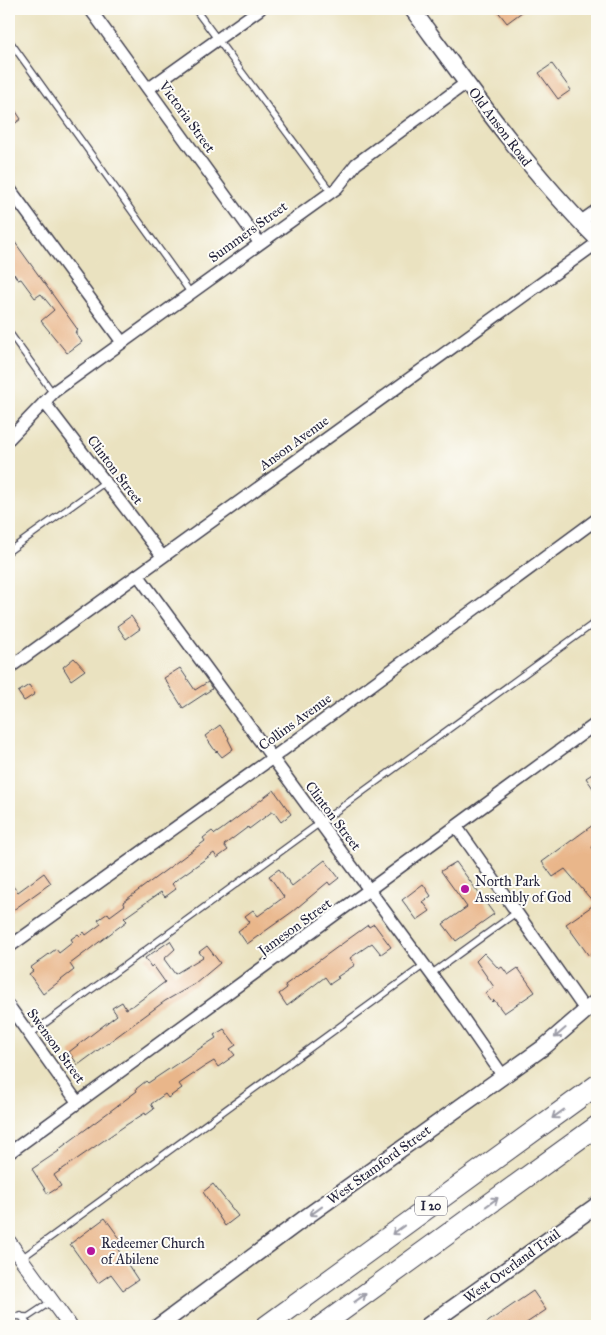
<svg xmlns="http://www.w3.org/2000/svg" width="606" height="1335" viewBox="0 0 606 1335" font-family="'IM FELL Great Primer',serif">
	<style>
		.building { fill: #e9b68a }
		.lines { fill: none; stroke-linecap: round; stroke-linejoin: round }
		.service-casing { stroke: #403f4f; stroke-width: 8 }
		.minor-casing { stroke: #403f4f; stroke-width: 14 }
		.tertiary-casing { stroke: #403f4f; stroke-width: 16 }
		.secondary-casing { stroke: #403f4f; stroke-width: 18 }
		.motorway-casing { stroke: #403f4f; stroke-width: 22 }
		.service { stroke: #fff; stroke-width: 5.5 }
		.minor { stroke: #fff; stroke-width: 11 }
		.tertiary { stroke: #fff; stroke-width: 14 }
		.secondary { stroke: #fff; stroke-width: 15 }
		.motorway { stroke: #fff; stroke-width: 20 }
		.oneway { stroke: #9c9ca7 }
		.poi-dot { fill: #b5179e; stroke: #fdfcf7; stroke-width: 2 }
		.labels { text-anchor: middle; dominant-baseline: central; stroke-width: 4; stroke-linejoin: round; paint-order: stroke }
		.shield { fill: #fdfcf7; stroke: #646373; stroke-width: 1 }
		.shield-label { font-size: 12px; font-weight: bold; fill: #22223b }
		.street-label { font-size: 14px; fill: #22223b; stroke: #fdfcf7 }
		.poi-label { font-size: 14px; fill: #22223b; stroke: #fdfcf7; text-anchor: start }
	</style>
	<rect width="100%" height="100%" fill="#fdfcf7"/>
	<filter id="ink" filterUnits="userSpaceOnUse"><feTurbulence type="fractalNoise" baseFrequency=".02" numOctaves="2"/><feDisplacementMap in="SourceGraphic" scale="10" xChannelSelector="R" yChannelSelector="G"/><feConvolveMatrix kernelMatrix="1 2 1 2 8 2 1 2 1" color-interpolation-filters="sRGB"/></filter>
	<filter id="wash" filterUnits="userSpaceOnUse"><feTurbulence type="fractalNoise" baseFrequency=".0096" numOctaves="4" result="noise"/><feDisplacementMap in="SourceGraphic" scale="20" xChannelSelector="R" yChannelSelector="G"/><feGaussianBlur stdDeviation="1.12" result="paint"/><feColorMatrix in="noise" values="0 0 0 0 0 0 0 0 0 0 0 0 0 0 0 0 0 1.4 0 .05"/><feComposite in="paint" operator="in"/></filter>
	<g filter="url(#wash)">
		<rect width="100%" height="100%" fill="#eae2c0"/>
		<g id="blocks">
			<!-- building -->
			<path class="building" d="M496,9h30l-19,14z
				M552,64l19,26 -13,9 -19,-26z
				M9,101l12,18 -12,9z
				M9,234l69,96 -3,2 7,10 -15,11 -26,-32 13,-11 -13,-16 -6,4 -14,-19 -3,1 -4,-6 -5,3z
				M131,616l9,13 -14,10 -9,-13z
				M74,658l11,12 -14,10 -8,-13z
				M180,668l15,22 13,-8 4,7 -29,19 -19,-30z
				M29,685l6,9 -11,7 -6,-9z
				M220,725l9,13 -1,1 5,10 -11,8 -5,-6 -1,1 -11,-16z
				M597,771v23l-11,-16z
				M274,790l17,24 -10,8 -8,-11 -24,18 -1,-2 -24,18 4,5 -11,8 -3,-5 -38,27 -4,4 4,5 -11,8 -4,-5 -37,26 3,3 -57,43 4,6 -31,24 -14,-20 4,-3 -3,-3 26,-19 3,4 14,-11 -2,-3 7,-5 2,2 4,-4 2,3 15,-11 -3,-4 10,-7 2,3 15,-11 -2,-3 82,-61 -2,-3 9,-7 3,3 6,-4z
				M597,822v21l-5,4 5,9v94l-8,6 -23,-32 29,-20 -30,-35 -12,8 -11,-15z
				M325,860l14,18 -9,7 -2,-3 -36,30 -45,32 -9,-13 12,-9 -5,-6 8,-6 5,6 26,-19 -15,-21 10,-7 13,17z
				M456,862l38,52 -38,27 -13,-17 24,-17 -26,-36z
				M44,873l7,10 -42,30v-31l9,10z
				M423,884l8,12 -8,6 7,9 -13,9 -15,-20z
				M374,924l17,23 -10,7 -9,-11 -22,15 5,7 -18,12 2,1 -9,6 -5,-7 -38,29 -8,-12 8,-6 -2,-3 83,-60 1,2z
				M170,941l5,8 -11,10 11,15 28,-17 -4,-5 8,-6 13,17 -25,21 -30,17 -87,64 -9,-13 48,-37 -5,-7 10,-6 4,7 8,-4 31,-23 -12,-17 -2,2 -6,-9z
				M484,953l15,16 3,-2 6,8 10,-7 17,24 -31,21 -10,-13 -2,2 -7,-9 9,-6 -18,-26z
				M224,1029l12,16 -6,4 5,6 -17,12 -4,-6 -10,6 -25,17 3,4 -14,10 -3,-4 -14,10 3,5 -8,6 -1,-2 -19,12 -72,50 7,11 -13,8 -16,-25 27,-18 -1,-1 79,-59 -1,-2 10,-8 2,2 51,-34 17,-11 -2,-3z
				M213,1184l25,32 -13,10 -22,-34z
				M105,1218l16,22 -6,5 23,35 -15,10 -12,-16 -13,9 -28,-39z
				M533,1291l13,19 -24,16h-40z"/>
		</g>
	</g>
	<g filter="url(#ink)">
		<use href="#blocks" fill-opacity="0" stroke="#403f4f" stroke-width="1"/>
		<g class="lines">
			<defs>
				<path id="service" d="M195,9l136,183
					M9,40l181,252
					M9,332l44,61
					M9,551l96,-69
					M431,974l86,-62
					M29,1035l568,-414
					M22,1258l402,-293
					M9,1316l19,1 24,-16
					M21,1316l8,10"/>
				<path id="minor" d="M90,9l169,233
					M148,89l112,-80
					M9,188l113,154
					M580,222l17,-12
					M44,402l118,154
					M9,439l46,-48 282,-203 19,-24 110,-81
					M138,575l318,433 47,68
					M9,668l588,-425
					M456,826l130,185
					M9,947l262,-188 326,-240
					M9,1006l69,97
					M9,1153l588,-430"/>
				<path id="tertiary" d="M9,1242l61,84"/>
				<path id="secondary" d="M412,9c59,80 115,160 185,230
					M159,1326l147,-109 238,-170 53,-46
					M427,1326l170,-121"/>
				<path id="motorway" d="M266,1326l331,-241
					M321,1326l276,-200"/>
			</defs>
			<!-- service casing -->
			<use href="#service" class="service-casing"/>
			<!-- minor casing -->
			<use href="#minor" class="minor-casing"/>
			<!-- tertiary casing -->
			<use href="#tertiary" class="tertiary-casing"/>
			<!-- secondary casing -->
			<use href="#secondary" class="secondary-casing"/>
			<!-- motorway casing -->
			<use href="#motorway" class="motorway-casing"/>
			<!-- service -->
			<use href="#service" class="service"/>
			<!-- minor -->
			<use href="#minor" class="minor"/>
			<!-- tertiary -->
			<use href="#tertiary" class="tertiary"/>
			<!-- secondary -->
			<use href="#secondary" class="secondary"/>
			<!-- motorway -->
			<use href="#motorway" class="motorway"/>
		</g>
		<!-- one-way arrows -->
		<defs><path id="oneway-shaft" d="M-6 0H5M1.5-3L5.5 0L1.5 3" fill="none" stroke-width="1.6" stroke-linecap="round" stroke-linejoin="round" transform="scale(1.25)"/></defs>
		<g class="oneway">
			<use href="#oneway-shaft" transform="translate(560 1033) rotate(139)"/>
			<use href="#oneway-shaft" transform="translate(558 1114) rotate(144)"/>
			<use href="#oneway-shaft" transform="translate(492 1202) rotate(-36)"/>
			<use href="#oneway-shaft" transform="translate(316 1211) rotate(144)"/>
			<use href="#oneway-shaft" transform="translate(398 1230) rotate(144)"/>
			<use href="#oneway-shaft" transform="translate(360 1298) rotate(-36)"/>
		</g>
	</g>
	<!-- markers -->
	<g class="poi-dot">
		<circle cx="465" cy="889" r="5"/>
		<circle cx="91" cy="1251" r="5"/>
	</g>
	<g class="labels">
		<!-- shield labels -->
		<rect class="shield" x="415" y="1196.5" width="32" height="19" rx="4"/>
		<g class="shield-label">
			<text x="431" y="1206">I 20</text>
		</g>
		<!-- street labels -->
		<g class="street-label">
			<text transform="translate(187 117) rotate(54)">Victoria Street</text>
			<text transform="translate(500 127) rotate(53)">Old Anson Road</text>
			<text transform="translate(248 232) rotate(-36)">Summers Street</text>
			<text transform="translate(294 443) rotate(-36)">Anson Avenue</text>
			<text transform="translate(115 470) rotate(53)">Clinton Street</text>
			<text transform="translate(295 722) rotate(-36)">Collins Avenue</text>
			<text transform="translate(333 816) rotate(53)">Clinton Street</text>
			<text transform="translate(295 927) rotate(-36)">Jameson Street</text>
			<text transform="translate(56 1046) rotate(54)">Swenson Street</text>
			<text transform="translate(379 1165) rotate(-36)">West Stamford Street</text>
			<text transform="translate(512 1266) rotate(-36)">West Overland Trail</text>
		</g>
		<!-- poi labels -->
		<g class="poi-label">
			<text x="475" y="881">North Park<tspan x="475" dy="16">Assembly of God</tspan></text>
			<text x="101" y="1243">Redeemer Church<tspan x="101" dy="16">of Abilene</tspan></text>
		</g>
	</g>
	<!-- margin -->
	<rect width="606" height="1335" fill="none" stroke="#fdfcf7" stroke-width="30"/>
</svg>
